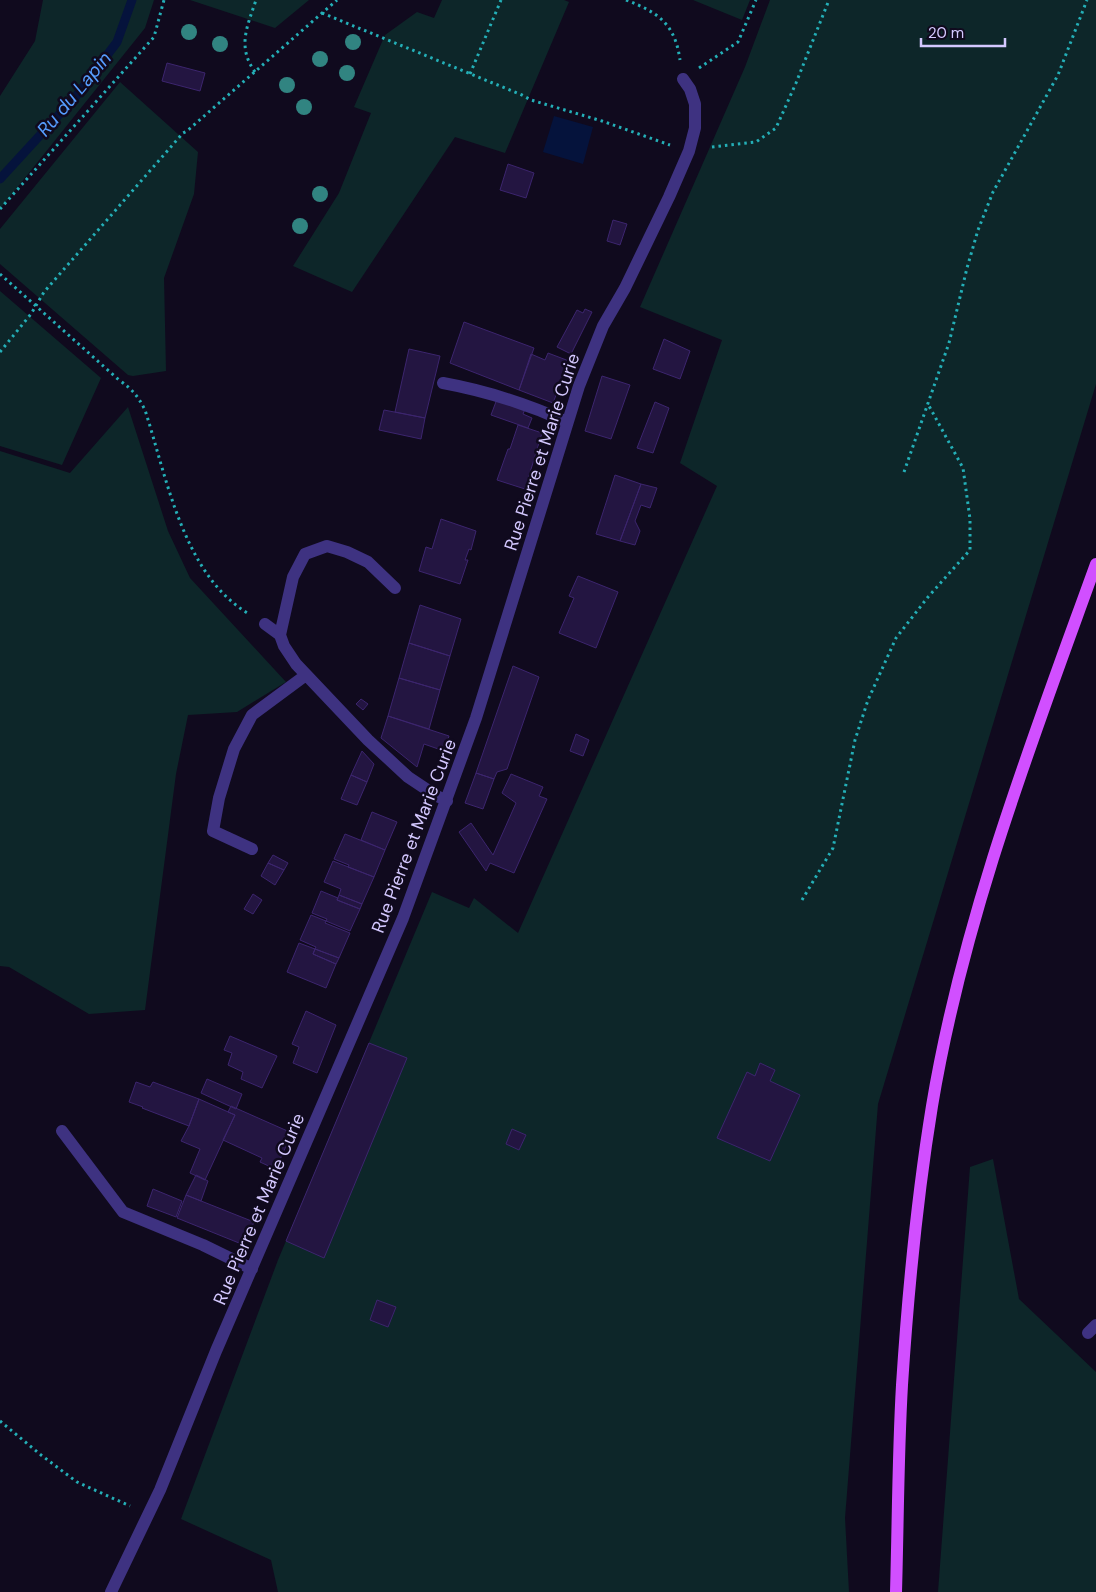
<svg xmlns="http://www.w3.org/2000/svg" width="1096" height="1592" viewBox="0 0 1096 1592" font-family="'DM Sans',sans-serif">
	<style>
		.green { fill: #0d2629 }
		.water { fill: #05133c }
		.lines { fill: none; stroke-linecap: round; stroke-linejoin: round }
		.stream { stroke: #05133c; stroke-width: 9 }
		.building { fill: #231541; stroke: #3c256e }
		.path { stroke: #24afb7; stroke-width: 3; stroke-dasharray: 2.5 4; stroke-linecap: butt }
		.minor { stroke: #3e3281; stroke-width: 12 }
		.major { stroke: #d14fff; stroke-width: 12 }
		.tree { fill: #318481 }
		.labels { text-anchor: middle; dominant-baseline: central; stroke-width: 5; stroke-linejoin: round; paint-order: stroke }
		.street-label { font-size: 18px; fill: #d4c8ff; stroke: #100a1e }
		.water-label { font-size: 19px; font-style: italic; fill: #569dff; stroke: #100a1e }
	</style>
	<rect width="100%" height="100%" fill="#100a1e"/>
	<!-- green -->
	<path class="green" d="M43,0h111l-9,28 -145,181v-113l35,-55z
		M190,0h119l-34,28z
		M442,0h122l5,2 -64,151 -50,-16 -103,155 -59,-26 46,-73 32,-80 -17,-6 31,-72 32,-23 17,6z
		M693,0h57l-8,20z
		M770,0h326v384l-218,720 -33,414 4,74h-571l-7,-32 -90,-41 97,-259 154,-368 37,16 5,-10 44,35 199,-447 -37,-23 42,-123 -82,-33 105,-240z
		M120,82l78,70 -4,42 -30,84 2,93 -33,5 -5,-1 -128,-111v-35z
		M0,291l101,87 -39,87 -62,-19z
		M128,407l40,124 22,47 96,104 -49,30 -49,3 -12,59 -31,236 -56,4 -80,-47 -9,-1v-515l70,22z
		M993,1159l26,140 77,73v220h-158l32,-425z"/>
	<!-- water -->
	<path class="water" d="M554,116l39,11 -10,37 -40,-12z"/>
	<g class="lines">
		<!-- stream -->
		<path class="stream" d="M0,179l77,-84 40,-53 15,-42"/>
	</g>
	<!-- building -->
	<path class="building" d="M167,63l38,10 -5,18 -38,-10z
		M508,164l26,9 -8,25 -26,-8z
		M613,220l14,4 -7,21 -13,-4z
		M585,309l7,3 -21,42 -14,-7 20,-37 6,3z
		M464,322l70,26 -15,42 -69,-27z
		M664,339l26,12 -10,28 -27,-10z
		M409,349l31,7 -15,62 -30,-6z
		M548,353l21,8 -16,42 -34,-13 12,-36 14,6z
		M602,376l28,9 -19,54 -26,-8z
		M497,399l28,10 -2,5 9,4 -4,10 -37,-13z
		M655,402l14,6 -16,45 -16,-5z
		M384,410l41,8 -4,21 -42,-9z
		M518,425l24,8 -17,56 -28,-9 11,-31h2z
		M615,475l26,9 -21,57 -24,-7z
		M641,484l16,4 -7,20 -9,-3 -6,16 5,10 -5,14 -15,-4z
		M441,519l35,12 -5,19 -2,-1 -4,11h3l-8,24 -41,-13 7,-24 6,2z
		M578,576l40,16 -22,56 -37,-15 15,-35 -5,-2z
		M420,605l41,14 -11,37 -41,-13z
		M409,643l41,13 -10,34 -41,-12z
		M513,666l26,11 -32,92 -10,3 -3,7 -18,-6z
		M399,678l41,12 -11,39 -41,-13z
		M361,699l7,5 -5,6 -7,-6z
		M388,716l61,20 -5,15 -20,-7 -7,23 -36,-29z
		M576,734l13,6 -6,16 -13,-5z
		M362,751l12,13 -7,18 -16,-7z
		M476,773l18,6 -11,30 -18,-6z
		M511,774l32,13 -4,9 8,3 -33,74 -24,-10 -4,8 -27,-39 12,-9 22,32 23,-52 -14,-10z
		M351,775l16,7 -10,23 -16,-6z
		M372,812l25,10 -12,28 -24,-10z
		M345,834l40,16 -11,27 -26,-10 1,-2 -15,-6z
		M273,855l15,8 -4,7 -16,-7z
		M333,861l41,16 -12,27 -23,-9 2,-6 -17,-7z
		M268,863l16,7 -9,15 -14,-9z
		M321,891l17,7 -1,2 23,9 -10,22 -24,-10 1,-2 -15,-6z
		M253,894l9,6 -9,14 -9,-5z
		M339,895l23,9 -2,5 -23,-9z
		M311,915l15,6 -1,2 25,10 -11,25 -24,-9 1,-2 -16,-7z
		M299,943l16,6 -2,5 23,10 -10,24 -39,-16z
		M315,949l24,9 -3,6 -23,-10z
		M306,1011l30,14 -19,48 -24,-10 6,-16 -7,-3z
		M230,1036l47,20 -15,32 -21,-9 2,-7 -15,-7 4,-12 -8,-3z
		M369,1043l38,15 -83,200 -38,-17z
		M760,1063l15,7 -5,11 30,14 -30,66 -53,-23 30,-66 8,4z
		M207,1079l35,15 -6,15 -35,-16z
		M136,1082l14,5 3,-5 46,17 -10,27 -47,-18 1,-1 -14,-5z
		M199,1099l36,16 -30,65 -15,-7 10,-24 -19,-8 8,-15z
		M231,1106l61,27 -14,31 -3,-1 -2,5 -13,-6 2,-4 -39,-18 12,-25 -7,-3z
		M512,1129l14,6 -7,15 -13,-6z
		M196,1175l12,6 -7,20 -15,-6z
		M153,1189l29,12 -6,16 -29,-11z
		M186,1195l68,27 -10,23 -67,-27z
		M377,1300l19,7 -8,20 -18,-7z"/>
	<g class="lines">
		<!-- path -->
		<path class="path" d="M626,0c31,12 49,23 54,60
			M322,13l200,82 9,5 71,21 68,24
			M699,68l39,-26 18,-42
			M255,72c-18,-25 -8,-45 1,-72
			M470,74l31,-74
			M712,147l44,-5 20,-14 20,-45 33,-83
			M0,209l154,-172 10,-37
			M0,274l119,106c13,9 19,16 26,30 22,68 38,165 104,204
			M0,352l31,-38 13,-22 139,-159 4,-2 150,-131
			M904,472l45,-129 18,-75 11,-38 15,-38 65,-117 29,-75
			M802,900l31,-52 22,-108 13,-40 28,-62 32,-41 42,-47v-31l-7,-51 -35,-64
			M0,1421l41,34 36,27 53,24"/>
		<!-- minor -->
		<path class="minor" d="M443,383c44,8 84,21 124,39
			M265,624l15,11 4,11 12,18 72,76 40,37 27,18 12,6
			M280,635l13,-58 12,-23 22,-8 20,6 21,10 27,26
			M252,849l-39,-18 6,-33 15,-49 18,-34 54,-40
			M62,1131l61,81 80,33 49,24
			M1088,1333l8,-8
			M111,1592l49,-102 56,-139 187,-433 73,-200 103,-332 24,-60 22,-38 44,-91 20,-46 6,-23v-24l-5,-15 -7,-10"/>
		<!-- major -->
		<path class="major" d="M896,1592c2,-69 2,-138 6,-207 6,-93 15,-187 30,-279 31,-187 100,-365 164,-542"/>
	</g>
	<!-- trees -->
	<g class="tree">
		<circle cx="189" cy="32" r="8"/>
		<circle cx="353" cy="42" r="8"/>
		<circle cx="220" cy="44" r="8"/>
		<circle cx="320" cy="59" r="8"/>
		<circle cx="347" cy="73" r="8"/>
		<circle cx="287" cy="85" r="8"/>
		<circle cx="304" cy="107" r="8"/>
		<circle cx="320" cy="194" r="8"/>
		<circle cx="300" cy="226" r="8"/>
	</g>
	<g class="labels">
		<!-- street labels -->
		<g class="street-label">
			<text transform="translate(542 452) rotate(-72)">Rue Pierre et Marie Curie</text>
			<text transform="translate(414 836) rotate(-69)">Rue Pierre et Marie Curie</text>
			<text transform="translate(259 1209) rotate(-67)">Rue Pierre et Marie Curie</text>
		</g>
		<!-- water labels -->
		<g class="water-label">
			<text transform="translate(74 94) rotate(-50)">Ru du Lapin</text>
		</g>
	</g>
	<!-- scale -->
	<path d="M921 38v8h84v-8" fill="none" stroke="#d4c8ff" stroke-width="2.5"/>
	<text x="928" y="38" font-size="15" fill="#d4c8ff" stroke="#100a1e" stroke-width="4" paint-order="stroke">20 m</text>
</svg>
